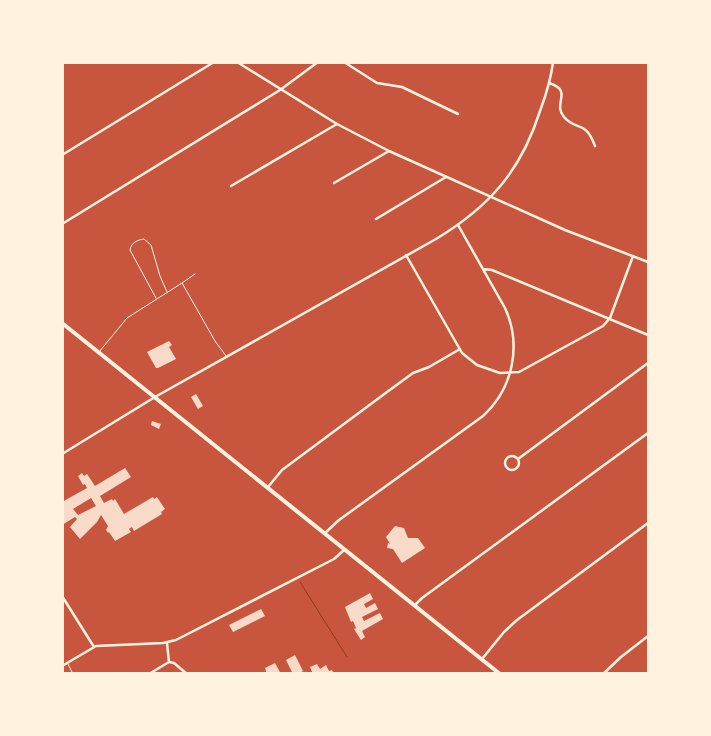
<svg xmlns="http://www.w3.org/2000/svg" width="711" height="736" viewBox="0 0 711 736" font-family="Barlow,sans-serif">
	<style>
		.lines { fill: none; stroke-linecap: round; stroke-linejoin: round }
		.stream { stroke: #8f3625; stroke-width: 1 }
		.building { fill: #f7dbc8; fill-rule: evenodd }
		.service { stroke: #fff3e0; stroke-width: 1 }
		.minor { stroke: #fff3e0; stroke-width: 2.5 }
		.tertiary { stroke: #fff3e0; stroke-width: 2.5 }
		.primary { stroke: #fff3e0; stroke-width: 4 }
	</style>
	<rect width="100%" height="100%" fill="#c8553d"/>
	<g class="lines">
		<!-- stream -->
		<path class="stream" d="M300,582l47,75"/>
	</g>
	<!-- building -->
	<path class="building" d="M169,341l3,4 -3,2 7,12 -18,9h-2l-9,-16z
		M196,394l7,12 -5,3 -7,-12z
		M152,421l9,3 -2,5 -8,-4z
		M125,468l6,9 -31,19 4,7 8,-4 1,2 2,-2 9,15 29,-17 1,2 3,-2 8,12 -4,3 1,2 -28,17 -2,-4 -3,2 2,3 -16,9 -6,-9 -1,1 -2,-3 2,-4 -7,-11 -4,7 -17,17 -10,-12 7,-8 -2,-2 -13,8v-23l25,-14 -2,-4 -2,1 -5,-9 4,-3 2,3 3,-2 8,12zM91,498l5,8 -18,9 -5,-6z
		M395,526l9,2 4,10h10l7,10 -23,15 -9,-14 -6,-1 1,-5 2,1 -4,-7z
		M370,593l3,6 -9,5 2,4 9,-5 3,6 -16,8 2,4 16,-8 3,6 -21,12 3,6 -4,3 -7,-11 2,-1 -3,-7 -2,1 -6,-15z
		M261,609l4,7 -32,16 -4,-7z
		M295,655l8,16 -5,3h-5l-7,-14z
		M275,663l6,11h-14l-2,-6z
		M317,664l3,5 6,-4 3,6 3,-1 2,4h-21l-3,-7z"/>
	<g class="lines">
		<!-- service -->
		<path class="service" d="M195,274l-13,9 33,58 11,15
			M156,298l-26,-48c1,-7 7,-10 14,-11l7,6 9,31 7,16
			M99,352l28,-34 55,-35
			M68,664l5,10"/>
		<!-- minor -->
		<path class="minor" d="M344,62l33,21 25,4 56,27
			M62,63l2,-1
			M549,83c25,8 3,20 15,34 13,15 21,2 31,29
			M62,155l152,-93
			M334,183l55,-32
			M231,186l106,-62
			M376,219l70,-42
			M62,224l218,-134 38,-28
			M406,255l56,98 15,12 23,8 19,-1 84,-46 7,-8 23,-62
			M483,269l9,1 156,65
			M505 463a7 7 0 1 1 14 0a7 7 0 1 1-14 0Z
			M518,459l130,-96
			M268,487l14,-17 105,-78 26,-19 16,-6 31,-18
			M325,533l14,-13 144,-104c30,-27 39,-71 22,-108l-47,-83
			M415,605l7,-7 226,-165
			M167,643l2,19
			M482,659l22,-27 13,-12 131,-97
			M149,674l20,-12 5,1 13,11
			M603,674l18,-17 27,-21"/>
		<!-- tertiary -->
		<path class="tertiary" d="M237,62l100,62 52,27 176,79 83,32
			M62,454l93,-57 281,-158c53,-32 85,-68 104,-128 6,-16 11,-32 13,-49
			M62,596l32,51
			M62,666l34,-20 67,-3 13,-3 158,-81 10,-9"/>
		<!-- primary -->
		<path class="primary" d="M62,323l438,351"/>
	</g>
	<!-- border -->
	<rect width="711" height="736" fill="none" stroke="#fff3e0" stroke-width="128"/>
</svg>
